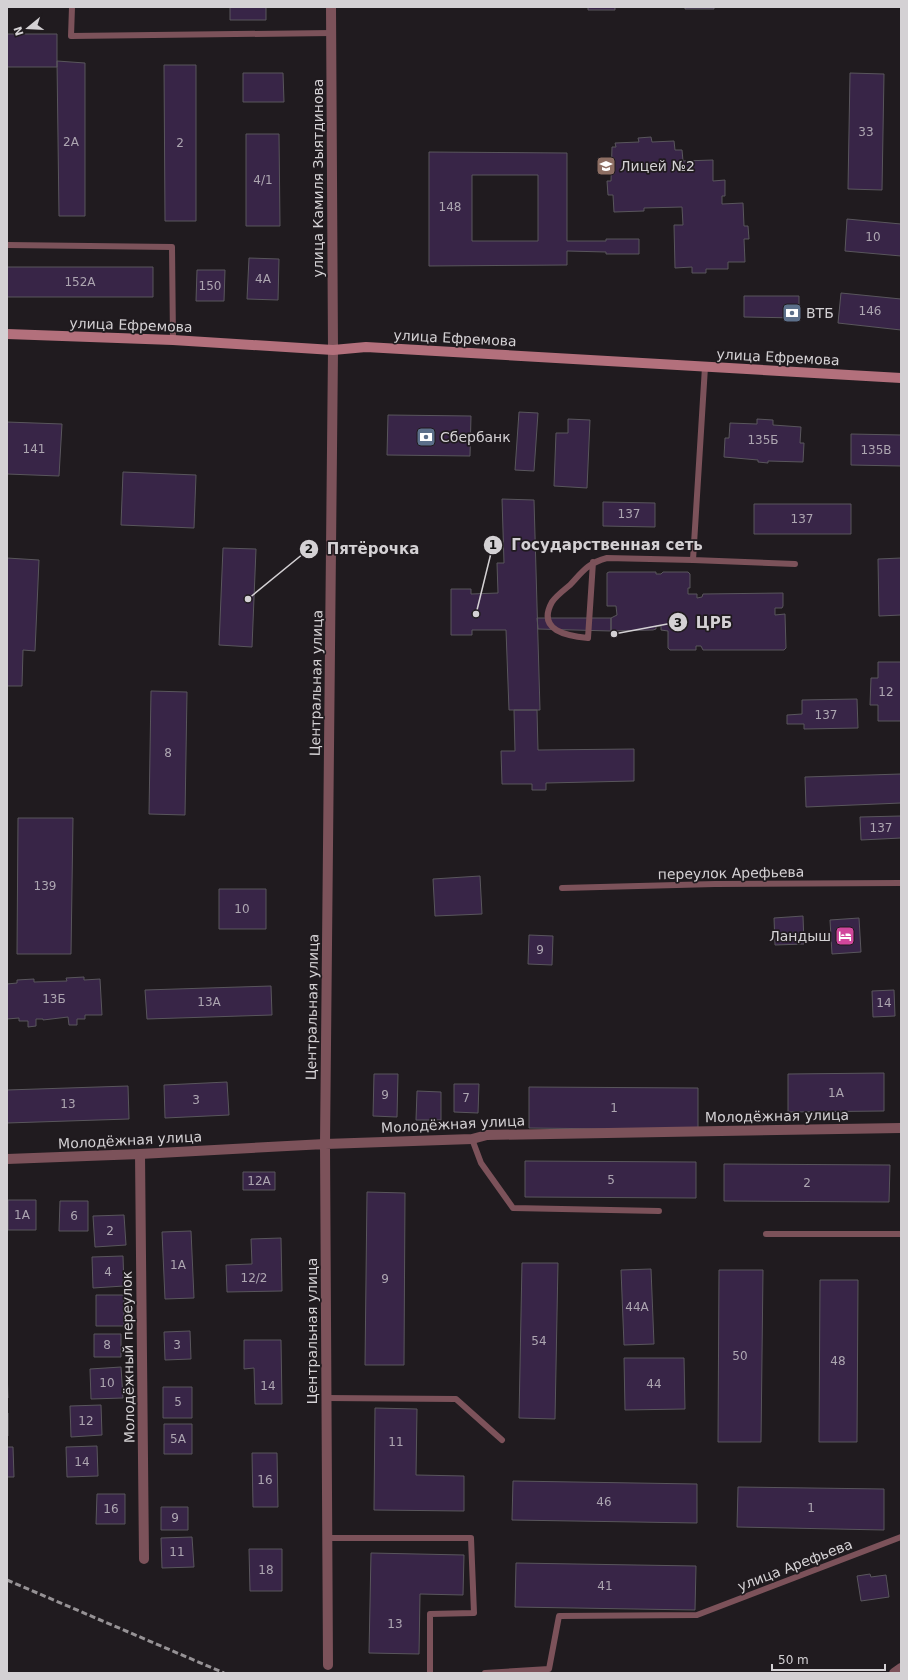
<svg xmlns="http://www.w3.org/2000/svg" width="908" height="1680" viewBox="0 0 908 1680" font-family="'DejaVu Sans',sans-serif">
	<style>
		.building { fill: #382547; stroke: #59565c; fill-rule: evenodd }
		.lines { fill: none; stroke-linecap: round; stroke-linejoin: round }
		.lane { stroke: #7c525a; stroke-width: 6 }
		.street { stroke: #7c525a; stroke-width: 10 }
		.secondary { stroke: #b3707c; stroke-width: 10 }
		.rail { stroke: #969295; stroke-width: 3; stroke-dasharray: 6 3; stroke-linecap: butt }
		.labels { text-anchor: middle; dominant-baseline: central; stroke-width: 3.5; stroke-linejoin: round; paint-order: stroke }
		.number-label { font-size: 12px; fill: #ada6b1 }
		.poi-label { font-size: 14px; fill: #d4d1d4; stroke: #201b1f; text-anchor: start }
		.street-label { font-size: 14px; fill: #d4d1d4; stroke: #201b1f }
		.leader { fill: none; stroke: #d4d1d4; stroke-width: 1.5 }
		.callout-dot { fill: #d4d1d4; stroke: #201b1f; stroke-width: 1.5 }
		.mark-label { font-size: 12px; text-anchor: middle; font-weight: bold; fill: #111 }
		.callout-label { font-size: 15px; text-anchor: middle; font-weight: bold; fill: #d4d1d4; stroke: #201b1f; stroke-width: 3.5; stroke-linejoin: round; paint-order: stroke }
	</style>
	<rect width="100%" height="100%" fill="#201b1f"/>
	<!-- building -->
	<path class="building" d="M230,7h36v13h-36z
		M588,7h27v3h-27z
		M685,7h29v2h-29z
		M7,34h50v33h-50z
		M57,61l28,2v153h-26z
		M164,65h32v156h-31z
		M243,73h40l1,29h-41z
		M850,73l34,1 -2,116 -34,-1z
		M246,134h33l1,92h-34z
		M651,137l1,5 22,-1 1,9h7l1,11 30,-1v21l12,-1v16h-3v8l21,-1 1,23h4l1,13h-5l1,23h-17v7h-22v4h-14v-6l-17,1 -1,-43h9l-1,-18 -38,1v3l-30,1 -1,-17h-5l-1,-14h4l1,-34h4l-1,-4 24,-1 -1,-4z
		M429,152l138,1v88h39v-2h33v15h-33v-2l-39,-1v14l-138,1zM472,175h66v66h-66z
		M847,219l54,5v32l-56,-5z
		M249,258l30,1 -1,41 -31,-1z
		M7,267h146v30h-146z
		M197,270h28l-1,31h-28z
		M841,293l60,6v31l-63,-7z
		M744,296h55v22l-55,-1z
		M519,412l19,1 -4,58 -19,-1z
		M388,415l83,1 -1,40 -83,-1z
		M568,419l22,1 -3,68 -33,-2 2,-53h12z
		M757,419l16,1v5l28,2 -1,16h4l-1,19 -35,-1v2l-10,-1v-2l-34,-3 1,-19h4l1,-15 27,1z
		M7,422l55,2 -3,52 -52,-2z
		M851,434l50,1v31l-50,-1z
		M123,472l73,3 -2,53 -73,-3z
		M502,499l32,1 6,210h-31l-3,-80h-34v5h-21v-46h20v5l27,-1 -1,-30h7z
		M603,502l52,1v24l-52,-1z
		M754,504h97v30h-97z
		M223,548l33,1 -4,98 -33,-2z
		M7,558l32,2 -4,91 -12,-1 -1,36h-15z
		M901,558v57l-22,1 -1,-57z
		M609,572h47v2h5l2,-2h25l2,2v14h-2v6h9v4l5,-1 1,-3 80,-1v13l-1,2h-7v7l10,-1 1,34 -2,2h-81l-2,-4h-5v4h-26l-2,-2v-17l-7,-1v-4h-5v3l-3,1 -42,1v-13l6,-3 -1,-9h-9v-33z
		M537,618h74v13l-73,-2z
		M878,662h23v59h-23v-16h-8l1,-27h7z
		M151,691l36,1 -2,123 -36,-1z
		M857,699l1,29 -54,1v-5h-17v-9l15,-1v-14z
		M514,710h23l1,40 96,-1v32l-88,2v7h-14v-6h-30l-1,-33h14z
		M901,774v29l-95,4 -1,-30z
		M901,816v22l-40,2 -1,-23z
		M18,818h55l-2,136h-54z
		M480,876l2,38 -47,2 -2,-37z
		M219,889h47v40h-47z
		M803,916l1,28 -29,1 -1,-27z
		M859,918l2,34 -29,2 -2,-34z
		M529,935l24,1 -1,29 -24,-1z
		M84,977v3l16,-1 2,36h-17v4h-8v6h-8l-1,-8 -25,3v-1h-7v7l-8,1v-6h-9v-3l-12,1v-35l10,-1v-3l17,-1v3l33,-1 -1,-3z
		M271,986l1,29 -125,4 -2,-29z
		M894,990l1,26 -22,1 -1,-26z
		M884,1073v38l-96,1v-38z
		M374,1074h24l-1,43 -24,-1z
		M227,1082l2,33 -64,3 -1,-33z
		M454,1084h25l-1,29 -24,-1z
		M128,1086l1,33 -122,4v-33z
		M529,1087l169,1v42l-169,-2z
		M417,1091l24,1v28h-25z
		M525,1161l171,1v36l-171,-1z
		M724,1164l166,1 -1,37 -165,-1z
		M243,1172h32v18h-32z
		M367,1192l38,1 -1,172h-39z
		M8,1200h28v30h-28z
		M60,1201h28v30h-29z
		M124,1215l2,30 -31,2 -2,-31z
		M191,1231l3,67 -29,1 -3,-67z
		M281,1238l1,53 -55,1 -1,-27 26,-1 -1,-25z
		M123,1256l1,30 -31,2 -1,-31z
		M522,1263h36l-3,156 -36,-1z
		M651,1269l3,75 -30,1 -3,-75z
		M719,1270h44l-2,172h-43z
		M820,1280h38l-1,162h-38z
		M96,1295h28v31h-28z
		M190,1331l1,28 -26,1 -1,-28z
		M94,1334h27v23h-27z
		M244,1340h37l1,64h-27l-1,-36 -10,1z
		M624,1358h60l1,51 -60,1z
		M121,1367l2,31 -32,1 -1,-30z
		M7,1369l1,29h-1z
		M163,1387h29v31h-29z
		M101,1405l1,30 -31,2 -1,-31z
		M375,1408l42,1 -1,66 48,1v35l-90,-1z
		M7,1413h1v23h-1z
		M164,1424h28v30h-28z
		M97,1446l1,30 -31,1 -1,-30z
		M7,1447h6l1,30h-7z
		M252,1453h25l1,54h-25z
		M513,1481l184,3v39l-185,-3z
		M738,1487l146,2v41l-147,-3z
		M97,1494h28v30h-29z
		M161,1507h27v23h-27z
		M192,1537l2,30 -32,1 -1,-30z
		M249,1549h33v42h-32z
		M371,1553l93,2 -1,40 -43,-1 -1,60 -50,-1z
		M516,1563l180,3 -1,44 -180,-3z
		M870,1574l1,3 15,-2 3,22 -28,4 -4,-25z"/>
	<g class="lines">
		<!-- lane -->
		<path class="lane" d="M72,7l-1,29 261,-3
			M7,245l165,2 1,93
			M693,560l102,4
			M593,562l-5,76c-20,-2 -52,-7 -36,-36 4,-6 12,-12 18,-17 13,-14 18,-22 37,-27l86,2 12,-193
			M562,888l153,-4 186,-1
			M472,1139l9,24 32,45 146,3
			M766,1234h135
			M326,1398l130,1 46,41
			M327,1538h144l3,75 -44,1v59
			M485,1673l64,-4 10,-53 138,-1 204,-78"/>
		<!-- street -->
		<path class="street" d="M140,1154l4,405
			M7,1159l133,-5 185,-10 147,-5 15,-4 414,-7
			M328,1665l-3,-521 8,-794 -2,-343
			M894,1673l7,-5"/>
		<!-- secondary -->
		<path class="secondary" d="M7,334l166,6 160,10 33,-3 535,31"/>
		<!-- rail -->
		<path class="rail" d="M7,1580l217,93"/>
	</g>
	<!-- icons -->
	<defs>
		<symbol id="school-square" viewBox="-11 -11 22 22"><rect x="-9" y="-9" width="18" height="18" rx="4" fill="#8d6e63" stroke="#201b1f"/><path d="M0-5L7-2L0 1L-7-2ZM-4 1L0 2.5L4 1V4Q0 6-4 4Z" fill="#fff"/></symbol>
		<symbol id="bank-square" viewBox="-11 -11 22 22"><rect x="-9" y="-9" width="18" height="18" rx="4" fill="#5c6f8a" stroke="#201b1f"/><path d="M-6-4H6V4H-6ZM0-2.3a2.3 2.3 0 1 0 0 4.6a2.3 2.3 0 1 0 0-4.6Z" fill="#fff"/></symbol>
		<symbol id="hotel-square" viewBox="-11 -11 22 22"><rect x="-9" y="-9" width="18" height="18" rx="4" fill="#d1479c" stroke="#201b1f"/><path d="M-6-4.5h1.5V1H6V5H4.5V3h-9V5H-6ZM-4 0a1.8 1.8 0 1 1 3.6 0ZM.5 0V-2.5h3Q6-2.5 6 0Z" fill="#fff"/></symbol>
	</defs>
	<g fill-rule="evenodd">
		<use href="#school-square" x="595" y="155" width="22" height="22"/>
		<use href="#bank-square" x="781" y="302" width="22" height="22"/>
		<use href="#bank-square" x="415" y="426" width="22" height="22"/>
		<use href="#hotel-square" x="834" y="925" width="22" height="22"/>
	</g>
	<g class="labels">
		<!-- number labels -->
		<g class="number-label">
			<text x="866" y="132">33</text>
			<text x="71" y="142">2А</text>
			<text x="180" y="143">2</text>
			<text x="263" y="180">4/1</text>
			<text x="450" y="207">148</text>
			<text x="873" y="237">10</text>
			<text x="263" y="279">4А</text>
			<text x="80" y="282">152А</text>
			<text x="210" y="286">150</text>
			<text x="870" y="311">146</text>
			<text x="763" y="440">135Б</text>
			<text x="34" y="449">141</text>
			<text x="876" y="450">135В</text>
			<text x="629" y="514">137</text>
			<text x="802" y="519">137</text>
			<text x="886" y="692">12</text>
			<text x="826" y="715">137</text>
			<text x="168" y="753">8</text>
			<text x="881" y="828">137</text>
			<text x="45" y="886">139</text>
			<text x="242" y="909">10</text>
			<text x="540" y="950">9</text>
			<text x="54" y="999">13Б</text>
			<text x="209" y="1002">13А</text>
			<text x="884" y="1003">14</text>
			<text x="836" y="1093">1А</text>
			<text x="385" y="1095">9</text>
			<text x="466" y="1098">7</text>
			<text x="196" y="1100">3</text>
			<text x="68" y="1104">13</text>
			<text x="614" y="1108">1</text>
			<text x="611" y="1180">5</text>
			<text x="259" y="1181">12А</text>
			<text x="807" y="1183">2</text>
			<text x="22" y="1215">1А</text>
			<text x="74" y="1216">6</text>
			<text x="110" y="1231">2</text>
			<text x="178" y="1265">1А</text>
			<text x="108" y="1272">4</text>
			<text x="254" y="1278">12/2</text>
			<text x="385" y="1279">9</text>
			<text x="637" y="1307">44А</text>
			<text x="539" y="1341">54</text>
			<text x="107" y="1345">8</text>
			<text x="177" y="1345">3</text>
			<text x="740" y="1356">50</text>
			<text x="838" y="1361">48</text>
			<text x="107" y="1383">10</text>
			<text x="654" y="1384">44</text>
			<text x="268" y="1386">14</text>
			<text x="178" y="1402">5</text>
			<text x="86" y="1421">12</text>
			<text x="178" y="1439">5А</text>
			<text x="396" y="1442">11</text>
			<text x="82" y="1462">14</text>
			<text x="265" y="1480">16</text>
			<text x="604" y="1502">46</text>
			<text x="811" y="1508">1</text>
			<text x="111" y="1509">16</text>
			<text x="175" y="1518">9</text>
			<text x="177" y="1552">11</text>
			<text x="266" y="1570">18</text>
			<text x="605" y="1586">41</text>
			<text x="395" y="1624">13</text>
		</g>
		<!-- poi labels -->
		<g class="poi-label">
			<text x="620" y="166">Лицей №2</text>
			<text x="806" y="313">ВТБ</text>
			<text x="440" y="437">Сбербанк</text>
			<text x="831" y="936" text-anchor="end">Ландыш</text>
		</g>
		<!-- street labels -->
		<g class="street-label">
			<text transform="translate(318 178) rotate(-90)">улица Камиля Зыятдинова</text>
			<text transform="translate(131 325) rotate(2)">улица Ефремова</text>
			<text transform="translate(455 338) rotate(3)">улица Ефремова</text>
			<text transform="translate(778 357) rotate(3)">улица Ефремова</text>
			<text transform="translate(316 683) rotate(-89)">Центральная улица</text>
			<text transform="translate(731 873) rotate(-1)">переулок Арефьева</text>
			<text transform="translate(312 1007) rotate(-89)">Центральная улица</text>
			<text transform="translate(777 1116) rotate(-1)">Молодёжная улица</text>
			<text transform="translate(453 1124) rotate(-3)">Молодёжная улица</text>
			<text transform="translate(130 1140) rotate(-3)">Молодёжная улица</text>
			<text transform="translate(312 1331) rotate(-90)">Центральная улица</text>
			<text transform="translate(128 1357) rotate(-91)">Молодёжный переулок</text>
			<text transform="translate(795 1565) rotate(-21)">улица Арефьева</text>
		</g>
	</g>
	<!-- callouts -->
	<path class="leader" d="M476 614L493 545M248 599L309 549M614 634L678 622"/>
	<g class="callout-dot">
		<circle cx="476" cy="614" r="4"/>
		<circle cx="248" cy="599" r="4"/>
		<circle cx="614" cy="634" r="4"/>
		<circle cx="493" cy="545" r="10"/>
		<circle cx="309" cy="549" r="10"/>
		<circle cx="678" cy="622" r="10"/>
	</g>
	<g class="mark-label">
		<text x="493" y="549">1</text>
		<text x="309" y="553">2</text>
		<text x="678" y="627">3</text>
	</g>
	<g class="callout-label">
		<text x="607" y="550">Государственная сеть</text>
		<text x="373" y="554">Пятёрочка</text>
		<text x="714" y="628">ЦРБ</text>
	</g>
	<!-- border -->
	<rect width="908" height="1680" fill="none" stroke="#d4d1d4" stroke-width="16"/>
	<!-- north arrow -->
	<g transform="translate(28 28) rotate(252)" stroke="#201b1f" stroke-width="3" paint-order="stroke">
	<path d="M0-3L7 15L0 10L-7 15Z" fill="#d4d1d4"/>
	<text y="-6" font-size="11" font-weight="bold" text-anchor="middle" fill="#d4d1d4">N</text>
	</g>
	<!-- scale -->
	<path d="M772 1664v6h113v-6" fill="none" stroke="#d4d1d4" stroke-width="2"/>
	<text x="778" y="1664" font-size="12" fill="#d4d1d4" stroke="#201b1f" stroke-width="3" paint-order="stroke">50 m</text>
</svg>
